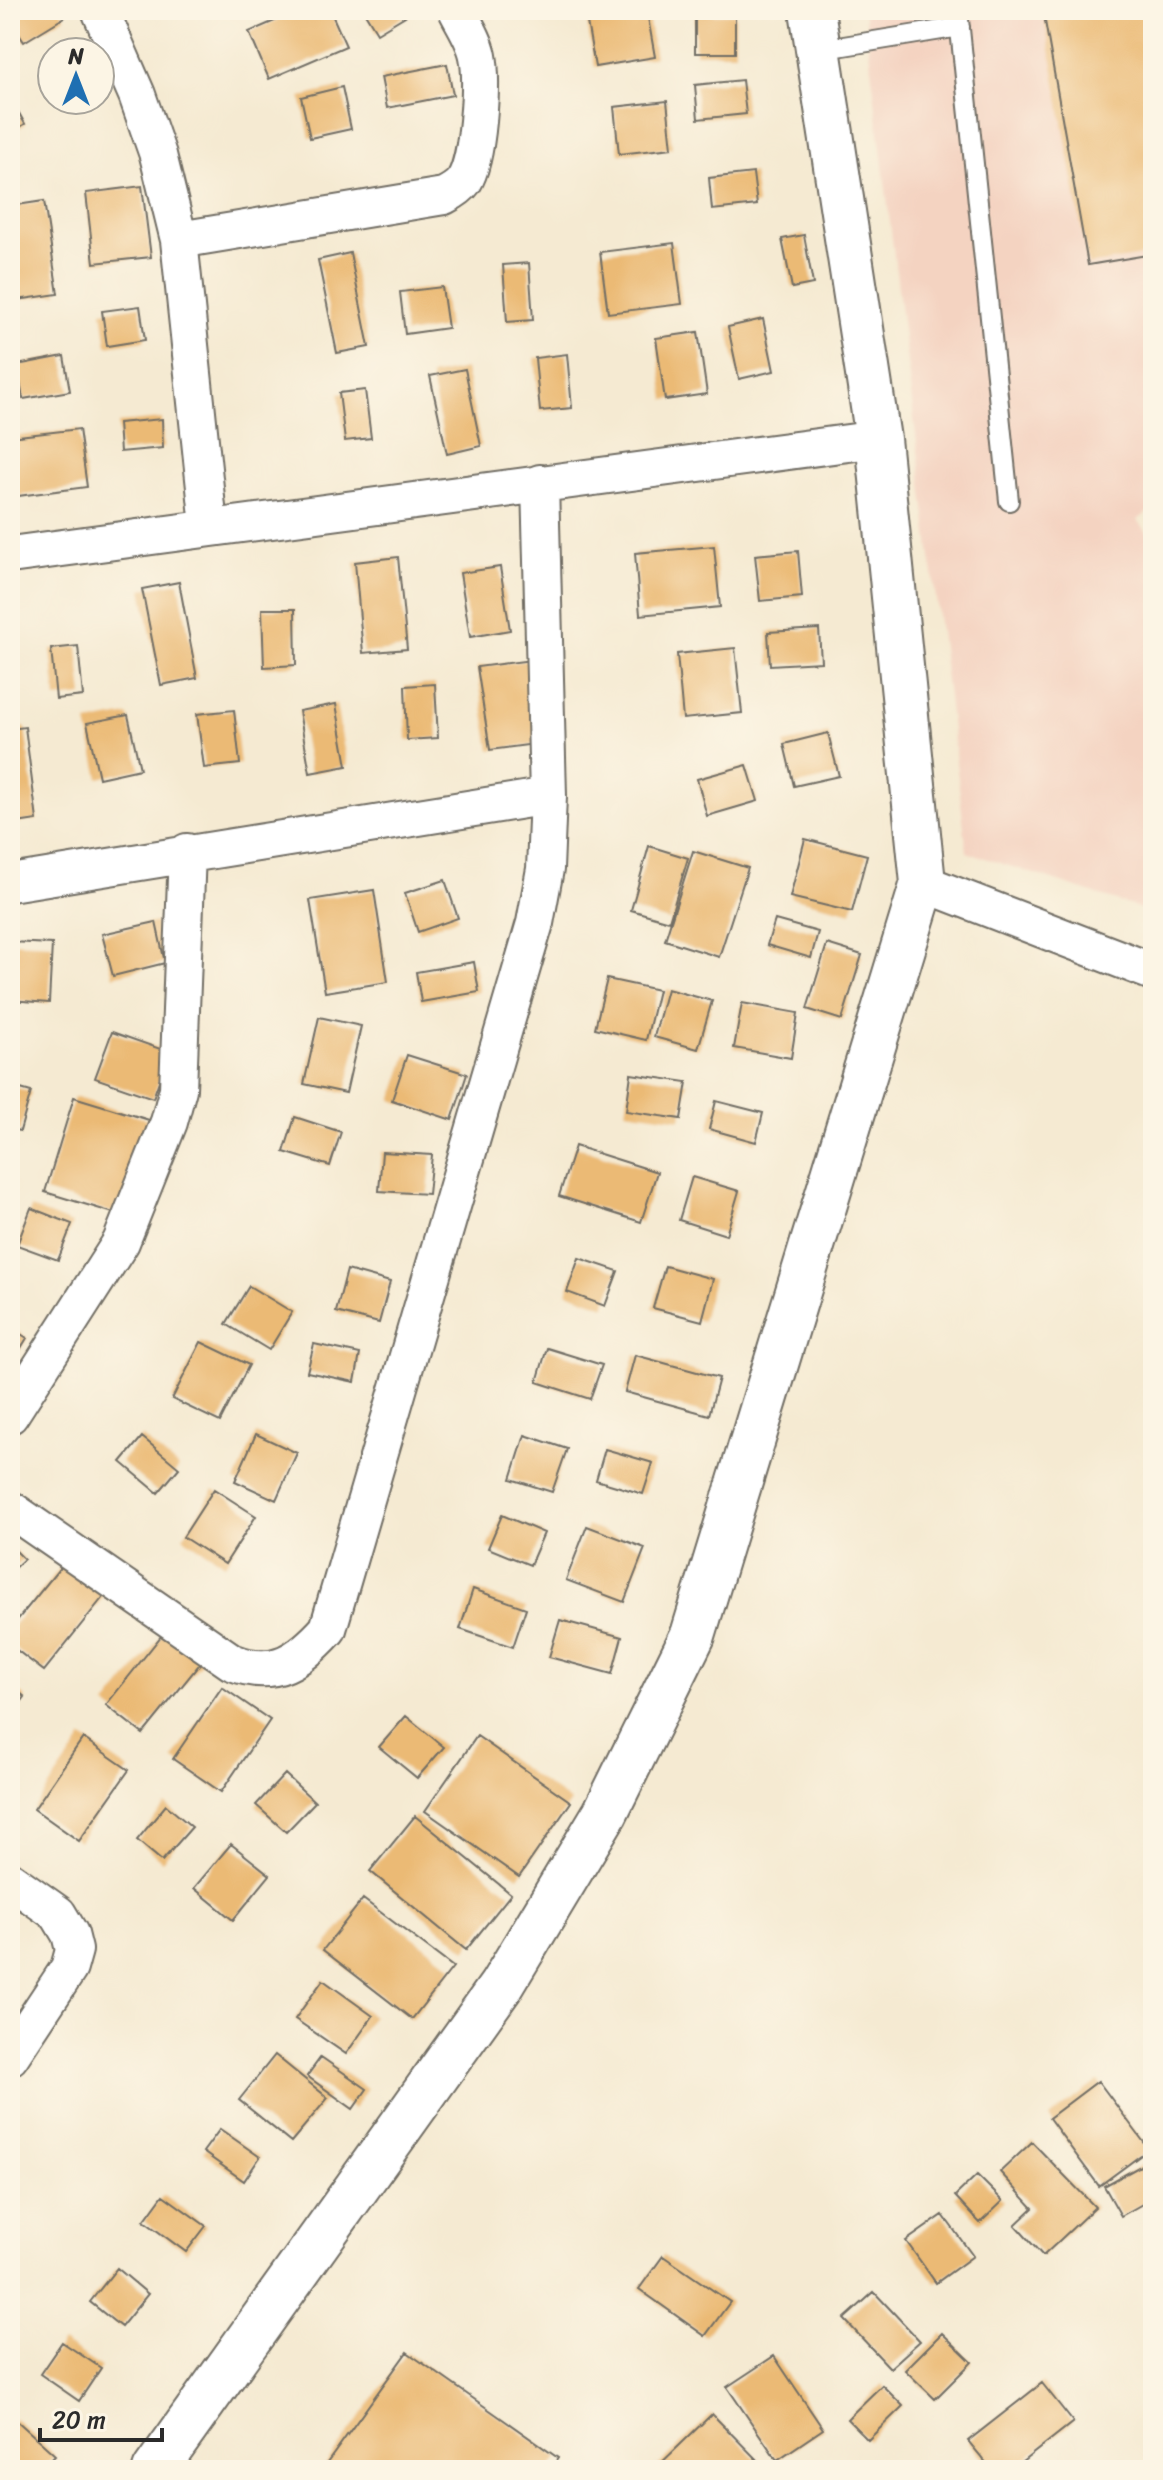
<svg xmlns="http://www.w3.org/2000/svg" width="1163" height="2480" viewBox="0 0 1163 2480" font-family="Sriracha,sans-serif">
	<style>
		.built { fill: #f4d3c1 }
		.building { fill: #ebba75 }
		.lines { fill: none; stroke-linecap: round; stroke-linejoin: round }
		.service-casing { stroke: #726e65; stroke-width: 22 }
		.minor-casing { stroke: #726e65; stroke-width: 40 }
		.tertiary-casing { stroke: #726e65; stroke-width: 48 }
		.service { stroke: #fff; stroke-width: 18 }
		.minor { stroke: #fff; stroke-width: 36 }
		.tertiary { stroke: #fff; stroke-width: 44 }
	</style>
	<rect width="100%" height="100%" fill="#fcf5e5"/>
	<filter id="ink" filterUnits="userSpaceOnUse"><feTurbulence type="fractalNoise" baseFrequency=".0125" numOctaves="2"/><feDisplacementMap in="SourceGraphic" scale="16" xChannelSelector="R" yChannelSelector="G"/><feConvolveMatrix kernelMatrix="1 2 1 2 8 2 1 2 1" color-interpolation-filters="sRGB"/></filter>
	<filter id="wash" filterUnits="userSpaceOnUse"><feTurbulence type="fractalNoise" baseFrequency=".006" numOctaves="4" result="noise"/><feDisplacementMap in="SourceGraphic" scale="32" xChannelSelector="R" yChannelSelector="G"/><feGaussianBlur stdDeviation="1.8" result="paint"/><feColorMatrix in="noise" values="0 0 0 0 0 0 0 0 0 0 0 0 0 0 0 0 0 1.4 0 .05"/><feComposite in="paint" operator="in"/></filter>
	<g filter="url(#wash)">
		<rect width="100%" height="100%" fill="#f5ead2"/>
		<!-- built -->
		<path class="built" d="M864,10h289v498l-15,12 15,20v373l-186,-61z"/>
		<g id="blocks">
			<!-- building -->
			<path class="building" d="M10,10h51l4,7 -41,25 -14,-22z
				M300,10h30l16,36 -77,33 -20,-47z
				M363,10h52l-38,23z
				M1043,10h110v244l-65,11z
				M647,12l8,45 -60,10 -8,-45z
				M695,14h40v39h-40z
				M447,64l6,31 -66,13 -6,-31z
				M742,80l4,34 -48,5 -3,-34z
				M342,87l9,42 -41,9 -9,-41z
				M10,97l15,27 -15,9z
				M667,101l5,47 -53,6 -5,-47z
				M753,173l4,32 -45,5 -3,-32z
				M142,186l9,71 -57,6 -8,-70z
				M44,201l14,93 -48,7v-95z
				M804,235l9,49 -21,4 -10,-49z
				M674,243l8,61 -74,9 -8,-61z
				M350,253l19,94 -32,6 -19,-93z
				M529,263l4,57 -26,2 -4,-57z
				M442,287l6,41 -43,6 -5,-42z
				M140,306l5,34 -38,6 -5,-35z
				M763,319l11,52 -35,8 -11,-52z
				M698,332l9,62 -42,6 -9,-62z
				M567,354l5,54 -32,3 -5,-53z
				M64,356l6,35 -47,8 -6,-34z
				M465,369l16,77 -34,8 -17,-78z
				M365,390l6,48 -26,3 -6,-48z
				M162,419l1,29 -43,4 -2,-29z
				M79,429l8,58 -77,10v-60z
				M714,546l6,61 -80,8 -5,-62z
				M798,551l4,46 -42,4 -5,-46z
				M398,557l9,92 -44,4 -8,-91z
				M500,567l10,63 -40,7 -10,-64z
				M179,582l18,96 -36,7 -19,-96z
				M262,609h33l1,56 -32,2z
				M819,629l2,33 -51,3 -2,-33z
				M78,646l5,50 -27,3 -5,-50z
				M735,648l7,65 -59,6 -6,-65z
				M531,660l12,83 -53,7 -13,-83z
				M435,684l3,54 -31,2 -2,-54z
				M336,704l11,62 -37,7 -11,-62z
				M234,710l6,54 -36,4 -7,-54z
				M128,715l12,54 -41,9 -12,-55z
				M25,727l12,93 -27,4v-95z
				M828,733l11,43 -45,10 -10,-42z
				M747,765l11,36 -51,15 -10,-37z
				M805,839l62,16 -15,57 -62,-15z
				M649,846l39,12 -19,63 -38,-11z
				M693,851l55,17 -29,89 -54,-17z
				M445,880l13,38 -40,14 -13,-39z
				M374,890l14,92 -63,10 -15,-92z
				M775,920l43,12 -7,26 -44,-13z
				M156,922l9,41 -52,13 -11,-42z
				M10,942l42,2 -3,59 -39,-3z
				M827,944l35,11 -20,65 -35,-11z
				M474,962l5,30 -58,10 -5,-30z
				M607,979l51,11 -12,50 -51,-12z
				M667,989l45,12 -14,48 -44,-12z
				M742,1003l56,10 -7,45 -57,-10z
				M319,1017l42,9 -15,67 -42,-9z
				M112,1032l57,20 -16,46 -58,-20z
				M407,1055l60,19 -15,46 -60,-20z
				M631,1074l56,8 -6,37 -55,-8z
				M10,1086l21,6 -11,39 -10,-2z
				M74,1097l75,23 -29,95 -75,-23z
				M716,1101l47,12 -7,29 -47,-13z
				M295,1117l46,15 -11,34 -46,-14z
				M575,1146l82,26 -16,50 -82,-26z
				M382,1152l50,3 -4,39 -49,-3z
				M692,1177l47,14 -13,44 -47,-15z
				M31,1208l41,16 -14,36 -41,-15z
				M579,1258l39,13 -13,35 -38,-14z
				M665,1266l48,13 -11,42 -49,-13z
				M347,1270l43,12 -11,41 -43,-11z
				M249,1286l43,26 -23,38 -43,-26z
				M10,1327l17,11 -17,28z
				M201,1342l48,23 -29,57 -48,-23z
				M314,1344l46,10 -5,28 -48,-10z
				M547,1348l55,17 -12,34 -53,-17z
				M635,1355l84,23 -10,37 -84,-23z
				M256,1434l41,19 -21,47 -41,-19z
				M525,1435l42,14 -15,43 -41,-13z
				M142,1437l37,31 -21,25 -37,-31z
				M605,1449l48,14 -10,31 -47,-14z
				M214,1489l42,27 -31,48 -42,-27z
				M502,1515l42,18 -14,32 -42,-17z
				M587,1526l58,22 -21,54 -58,-22z
				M10,1545l14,14 -14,13z
				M63,1564l41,32 -60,75 -34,-26v-16z
				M473,1589l53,19 -13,39 -53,-18z
				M560,1620l62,17 -10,37 -63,-17z
				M166,1630l37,30 -60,74 -37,-29z
				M10,1685l15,12 -15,20z
				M222,1687l48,33 -49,72 -48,-33z
				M406,1716l38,31 -27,31 -38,-31z
				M477,1736l94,66 -52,75 -94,-66z
				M83,1738l46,32 -50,71 -45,-32z
				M285,1774l30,28 -29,30 -30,-27z
				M166,1805l26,22 -30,34 -25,-21z
				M415,1816l96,78 -45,56 -96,-79z
				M231,1844l39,31 -37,45 -39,-32z
				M363,1899l90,68 -41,52 -89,-69z
				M323,1980l50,36 -27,38 -51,-35z
				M275,2055l53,43 -37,44 -52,-42z
				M321,2057l46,32 -14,20 -46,-33z
				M1098,2081l51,68 -50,37 -50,-68z
				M220,2129l40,28 -16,24 -41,-29z
				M1032,2142l63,65 -52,49 -28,-31 18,-17 -33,-36z
				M1153,2159v39l-32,18 -17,-30z
				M977,2175l26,26 -23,22 -25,-27z
				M163,2195l43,31 -20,26 -42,-31z
				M943,2215l30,41 -37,27 -30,-42z
				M663,2256l67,46 -25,34 -66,-47z
				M117,2268l31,26 -27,33 -31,-25z
				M874,2292l46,49 -30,27 -46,-49z
				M942,2333l30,29 -37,37 -30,-29z
				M62,2342l39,26 -22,33 -39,-27z
				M407,2352l151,106 -8,12h-228z
				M774,2356l49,73 -46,31 -50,-73z
				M1042,2383l31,39 -61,48h-20l-24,-29z
				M882,2385l21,21 -35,34 -21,-21z
				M712,2414l55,56h-113z
				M15,2419l40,36 -15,15h-30v-45z"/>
		</g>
	</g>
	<g filter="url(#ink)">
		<use href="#blocks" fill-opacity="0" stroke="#726e65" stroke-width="2"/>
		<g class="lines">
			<defs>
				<path id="service" d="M958,10l51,491
					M819,50l141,-23"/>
				<path id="minor" d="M100,10l37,85 21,60 21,85 30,286
					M179,240l265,-44c8,-4 15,-8 20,-15 14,-22 19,-99 14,-125 -3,-16 -14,-32 -21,-46
					M10,555l868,-116
					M10,883l538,-87
					M923,883l230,89
					M10,1415l111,-173 48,-120 9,-33 9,-237
					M10,1509l222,153c43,17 68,-2 96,-33l207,-706 10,-54 3,-73 -8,-313
					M10,1880l48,34 12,20 4,16 -5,18 -59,89"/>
				<path id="tertiary" d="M155,2470l346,-484 104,-173 88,-178 230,-752 -45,-444 -66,-429"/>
			</defs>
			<!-- service casing -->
			<use href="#service" class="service-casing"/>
			<!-- minor casing -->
			<use href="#minor" class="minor-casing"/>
			<!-- tertiary casing -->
			<use href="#tertiary" class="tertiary-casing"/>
			<!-- service -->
			<use href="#service" class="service"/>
			<!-- minor -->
			<use href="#minor" class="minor"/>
			<!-- tertiary -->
			<use href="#tertiary" class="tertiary"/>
		</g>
	</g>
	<!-- margin -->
	<rect width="1163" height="2480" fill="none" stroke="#fcf5e5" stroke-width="40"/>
	<!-- north arrow -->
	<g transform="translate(76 76)"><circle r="38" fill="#fcf5e5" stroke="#a8a49b" stroke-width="2"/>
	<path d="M0-6L14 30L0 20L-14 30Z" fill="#1f6fb2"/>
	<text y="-12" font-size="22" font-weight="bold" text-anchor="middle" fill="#2b2b2b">N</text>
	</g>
	<!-- scale -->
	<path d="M40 2428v12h122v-12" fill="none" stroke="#2b2b2b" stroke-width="4"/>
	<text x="52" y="2428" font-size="24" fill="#2b2b2b" stroke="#fcf5e5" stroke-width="6" paint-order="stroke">20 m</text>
</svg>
